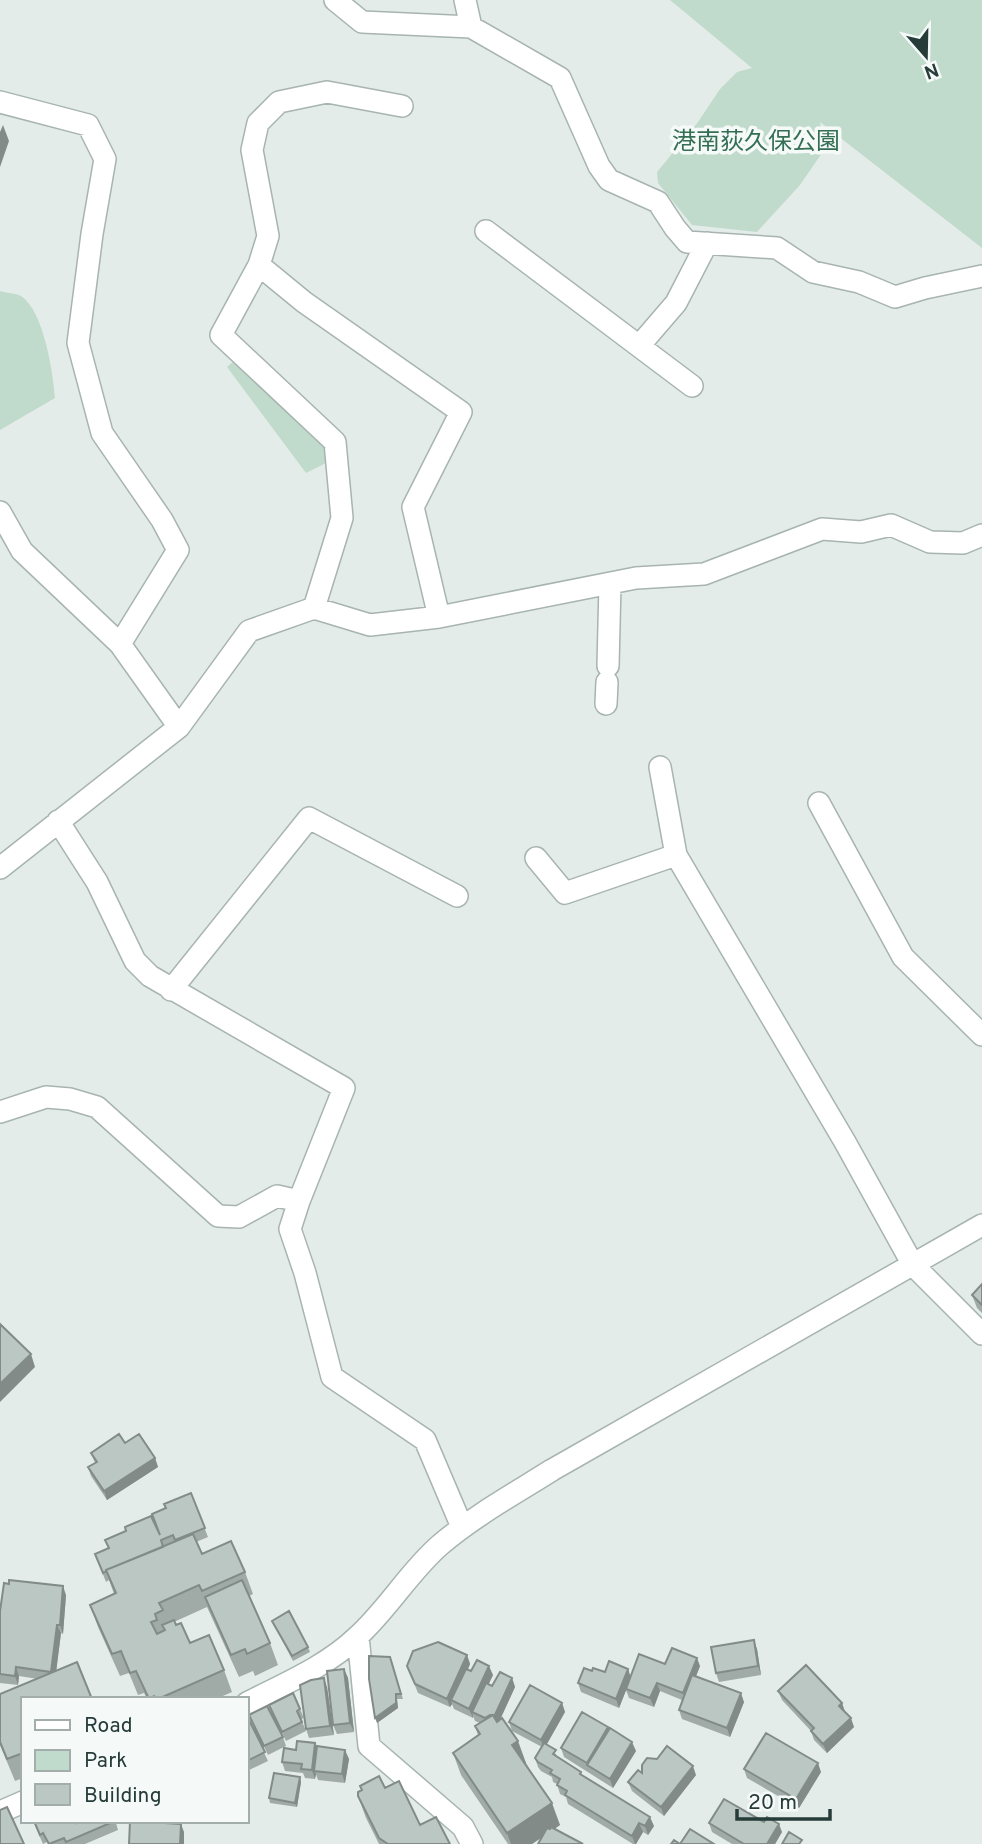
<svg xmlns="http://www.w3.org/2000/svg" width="982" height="1844" viewBox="0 0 982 1844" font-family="Overpass,'Noto Sans JP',sans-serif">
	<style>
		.green { fill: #c0dbcb }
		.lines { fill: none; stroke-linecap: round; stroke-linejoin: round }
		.minor-casing { stroke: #a7b4b1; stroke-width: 24 }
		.minor { stroke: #fff; stroke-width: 21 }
		.wall { fill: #a0aba8 }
		.shaded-wall { fill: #828b88 }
		.building { fill: #bac7c3; stroke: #828b88; stroke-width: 2 }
		.labels { text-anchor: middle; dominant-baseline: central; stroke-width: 7; stroke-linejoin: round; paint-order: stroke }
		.park-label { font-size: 24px; fill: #346f54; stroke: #f5f9f8 }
	</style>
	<rect width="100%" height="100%" fill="#e4ecea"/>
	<!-- green -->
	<path class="green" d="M670,0h312v248l-162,-126 4,28 -24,35 -43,47 -65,-7 -34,-42 -1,-11 41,-50 22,-33 17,-17 15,-4z
		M0,291c6,2 16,2 21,5 23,15 32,77 34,102l-55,32z
		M237,358l90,85 1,19 -22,11 -79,-106z"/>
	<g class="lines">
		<defs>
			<path id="minor" d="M335,0l27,22 109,5 89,51 39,88 10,14 49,22 17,26 12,14 90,6 36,24 46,10 36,15 30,-9 57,-12
				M465,0l6,27
				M0,102l88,23 17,34 -13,75 -14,109 24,90 60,87 16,30 -58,94
				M486,231l206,155
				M259,265l45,37 157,110 -48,95 26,110
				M639,346l37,-43 31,-60
				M0,512l22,39 98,93 59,83
				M314,608l28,-90 -7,-76 -114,-107 38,-70 9,-29 -16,-86 6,-27 21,-21 48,-10 75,14
				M608,666l2,-82
				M606,704l1,-22
				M660,767l16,88 169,287 68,123 69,69
				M819,803l84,154 79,78
				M58,821l39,61 38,79 15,15 194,112 -45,113 -9,28 15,44 27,104 93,63 37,87
				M536,858l29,35 111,-38
				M0,868l179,-141 70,-96 65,-23 56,17 69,-8 197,-39 68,-4 118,-45 39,3 30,-7 39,17 33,1 19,-8
				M171,990l138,-172 148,78
				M0,1112l46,-15 24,2 27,8 121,109 21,1 38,-21 22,5
				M358,1636l11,110 94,81 9,17
				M247,1703c37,-19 80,-37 110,-66 31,-28 52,-65 83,-92 34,-29 74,-51 112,-75l430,-245
				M0,1812l23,-10"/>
		</defs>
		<!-- minor casing -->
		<use href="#minor" class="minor-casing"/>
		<!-- minor -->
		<use href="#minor" class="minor"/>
	</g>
	<!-- wall -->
	<path class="wall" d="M982,1284v29l-5,-5 -5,-13z
		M125,1443l30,15 3,9 -51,33 -16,-24 -3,-9 7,-4 -4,-10z
		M191,1493l17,44 -12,5 6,12 43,18 8,22 -4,2 21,47 8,22 -23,11 -2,-5 -14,6 -32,-70 -33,15 2,3 14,18 34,27 8,22 -16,7h-69l-3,-6 -6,2 -9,-22 -9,3 -22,-49 -8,-22 24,-11 -5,-14 -3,2 -11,-28 13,-6 18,-17 32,1 8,-24z
		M66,1595l-3,39 -2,-1 -5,38 -33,28v79l-8,3 -15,-36v-51l38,-15 -19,-3 -1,9 -18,-2v-72z
		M272,1621l36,26 2,5 -17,9z
		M757,1649l4,26 -42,7 -3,-9z
		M467,1655l3,9 -2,6 25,5 -5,10 4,1 20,-8 3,9 -15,33 26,43 34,62 -28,19h-24l-47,-69 -8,-22 25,-18 -3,-9 5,-3 -5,-2 -2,-5v2l-19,-9 -2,-5 -2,3 -32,-14 -11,-27z
		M390,1657l13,42h-6l1,9 -21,15z
		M665,1664l35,2 -4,10 48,26 -14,35 -48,-18 -3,-9 3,-10 -22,-9 -6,16 -25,-9 -3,-8 -7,18 -38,-16 -3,-9 14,-12 13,1 23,-3 2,7z
		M344,1669l4,9 6,54 -17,2 -4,-9z
		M327,1687l7,48 -25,3 -3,-9z
		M778,1691l64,12 3,9 9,15 -27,26 -13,-13 -3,-9 -29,-31z
		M562,1703l3,9 -18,32 12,14 22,14 1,3 72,51 -6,9 -5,-3 -7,12h-3l-65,-40 -2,-7 -6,-3 -3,-10 -4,-2 -1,-5 -11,-6 -3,-4 -3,-9 7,-11 -30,-16 -3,-9z
		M269,1705l31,4 4,9 -3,1 5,12 -20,10z
		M249,1715l34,22 3,9 -18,9z
		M247,1716l21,45 -19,9 -2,-5z
		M608,1727l1,2 27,22 -23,37 -49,-31 -3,-9z
		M315,1743l2,6 32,10 -4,24 -27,-3 -2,-6 -1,5 -10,-1 -2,-5 -18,-2 -3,-9 14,-12z
		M744,1769l77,3 -22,36 -52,-30z
		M642,1773l54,2 -32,41 -32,-25 -4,-9z
		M301,1782l-4,25 -27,-4 -1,-5z
		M360,1786l25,2 35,37 30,19h-71l-13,-26 -8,-22 3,-6z
		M33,1821h86l-3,2 2,7 -33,14h-37l-1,-2 -4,2z
		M709,1823l73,9 -7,12h-43l-20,-12z"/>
	<!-- shaded-wall -->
	<path class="shaded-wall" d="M3,125l6,16 -9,26v-35z
		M31,1354l4,13 -35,35v-18z
		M155,1458l3,9 -51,33 -3,-9z
		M63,1586l3,9 -3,39 -3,-9z
		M57,1625l4,8 -6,48 -4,-9z
		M754,1640l3,9 4,26 -3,-9z
		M467,1655l3,9 -17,37 -2,-1 1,4 -2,3 -3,-8z
		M697,1658l3,8 -14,36 -3,-9z
		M489,1666l4,9 -18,38 -3,-1 1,4v2l-4,-9z
		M16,1667l3,9 -1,9 -3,-9z
		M344,1669l4,9 6,54 -4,-9z
		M628,1669l3,9 -12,30 -3,-9z
		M324,1678l3,9 7,48 -4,-9z
		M512,1678l3,9 -18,39 -3,-9z
		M657,1683l3,8 -6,16 -4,-9z
		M741,1693l3,9 -14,35 -3,-9z
		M396,1694l1,5 1,9 -21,15 -2,-5z
		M562,1703l3,9 -21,37 -3,-9z
		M842,1703l3,9 -3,3 -3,-9z
		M851,1718l3,9 -27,26 -4,-9z
		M608,1727l3,9 -24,29v-2z
		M518,1741l8,22 -6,4 -8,-22z
		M632,1742l4,9 -23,37 -3,-9z
		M315,1743l3,9 -4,19 2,3 -1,5 -3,-9z
		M345,1750l4,9 -4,24 -3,-9z
		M818,1763l3,9 -22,36 -3,-9z
		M693,1766l3,9 -32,41 -3,-9z
		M300,1777l1,5 -4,25 -2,-4z
		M552,1803l8,22 -28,19h-21l-4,-11z
		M650,1817l4,9 -6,9 -3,-9z
		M639,1823l4,9 -7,12h-1l-3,-8z
		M181,1824l3,8v12h-4z
		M779,1824l3,8 -7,12h-8z"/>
	<!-- building -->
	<path class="building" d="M982,1284v21l-10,-10z
		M0,1324l31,30 -31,30z
		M119,1434l6,9 14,-9 16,24 -51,33 -16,-24 9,-5 -6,-9z
		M191,1493l14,35 -30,12 -2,-5 -12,5 2,7 -57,23v1l-3,2 -8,-19 14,-6 -4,-8 21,-9 -1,-4 26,-11 9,19 -8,-21 14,-6 -2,-4z
		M193,1534l9,20 29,-13 14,31 -43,19 -3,-6 -40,18 4,7 -8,4 2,6 -6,2 6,12 8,-4 -3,-5 12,-5 2,5 5,-2 9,20 19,-8 15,35 -66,29h-2l-2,-3 -5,3 -13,-28 -6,2 -9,-22 -9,3 -22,-49 26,-12 -10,-23z
		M9,1580l54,6 -3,39h-3l-6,47 -35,-5 -1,9 -15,-2v-63l4,-28 5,1z
		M242,1580l28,63 -23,11 -2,-5 -14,6 -26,-58z
		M289,1611l19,36 -16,9 -20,-35z
		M754,1640l4,26 -42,7 -5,-26z
		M438,1642l29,13 -20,44 -32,-15 -8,-18 6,-15z
		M672,1648l25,10 -14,35 -26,-10 -7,15 -24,-9 13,-35 26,10z
		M369,1656l21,1 11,37h-5v9l-21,15 -6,-39z
		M477,1660l12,6 -20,43 -18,-9 15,-31 5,2z
		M609,1661l19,8 -12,30 -38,-16 6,-15 8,3 1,-3 12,4z
		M77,1662l15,37h-69v54l-16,6 -7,-17v-48z
		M806,1665l36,38 -3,3 12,12 -28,26 -12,-13 3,-3 -36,-37z
		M344,1669l6,54 -17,2 -6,-54z
		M500,1672l12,6 -18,39 -1,-2h-3l-5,3 -13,-6 14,-29 6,3z
		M692,1675l49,18 -14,35 -48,-18z
		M324,1678l6,48 -24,3 -6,-44 11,-5z
		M530,1685l32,18 -21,37 -32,-18z
		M293,1693l7,16 -3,2 5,11 -20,10 -13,-27z
		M267,1706l16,31 -19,9 -15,-31z
		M582,1712l26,15 -21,36 -26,-15z
		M493,1715l4,7 5,-4 16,23 -6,4 40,58 -45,30 -54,-80 27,-19 -5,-8z
		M247,1716l18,36 -18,9z
		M610,1728l22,14 -22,37 -23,-14z
		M766,1733l52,30 -22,36 -52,-30z
		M297,1741l18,2 -3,27 -11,-1 1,-5 -20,-2 2,-14 12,2z
		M544,1743l12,7 -3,4 28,18 -1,2 70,43 -5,9 -6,-3 -7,13 -67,-41 2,-4 -10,-6 3,-6 -10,-6 2,-3 -14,-8 -3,-4z
		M317,1746l28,4 -3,24 -28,-3z
		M667,1746l26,20 -32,41 -33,-25 10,-12 4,3v-8l5,-7 10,1z
		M274,1773l26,4 -5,26 -26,-5z
		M379,1776l6,12 14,-7 21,44 16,-8 14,27h-62l-9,-6 -21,-42v-4l4,-2 -2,-4z
		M724,1799l40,23 3,-5 12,7 -12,20h-23l-35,-21z
		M7,1807l17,37h-24v-34z
		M34,1821h41l2,3 -1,-3h39l-49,21 -2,-4 -15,6 -6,-11 -3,2z
		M130,1821l51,3 -1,20h-51z
		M551,1827l32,17h-45l9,-16 3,1z
		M690,1829l24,15h-43l3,-4 6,4z
		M789,1832l13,8 -3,4h-17z"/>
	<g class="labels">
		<!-- park labels -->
		<g class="park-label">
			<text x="756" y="143">港南荻久保公園</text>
		</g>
	</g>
	<!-- legend -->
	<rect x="21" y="1697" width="228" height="126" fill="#f5f9f8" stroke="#a2adac" stroke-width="2"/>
	<rect x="35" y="1720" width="35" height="10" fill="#ffffff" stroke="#a2adac" stroke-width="2"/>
	<text x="84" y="1732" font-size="21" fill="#263c39">Road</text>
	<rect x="35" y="1750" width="35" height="21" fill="#c0dbcb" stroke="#a2adac" stroke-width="2"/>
	<text x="84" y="1767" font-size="21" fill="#263c39">Park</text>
	<rect x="35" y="1784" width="35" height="21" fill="#bac7c3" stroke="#a2adac" stroke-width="2"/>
	<text x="84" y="1802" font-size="21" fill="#263c39">Building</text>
	<!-- north arrow -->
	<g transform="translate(926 56) rotate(160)" stroke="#f5f9f8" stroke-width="5" paint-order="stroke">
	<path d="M0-5L12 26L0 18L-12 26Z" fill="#263c39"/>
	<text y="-10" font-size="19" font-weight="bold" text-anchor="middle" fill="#263c39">N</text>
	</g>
	<!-- scale -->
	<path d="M737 1809v10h93v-10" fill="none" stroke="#263c39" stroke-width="3.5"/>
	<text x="748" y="1809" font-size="21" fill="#263c39" stroke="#f5f9f8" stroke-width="5" paint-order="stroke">20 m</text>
</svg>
